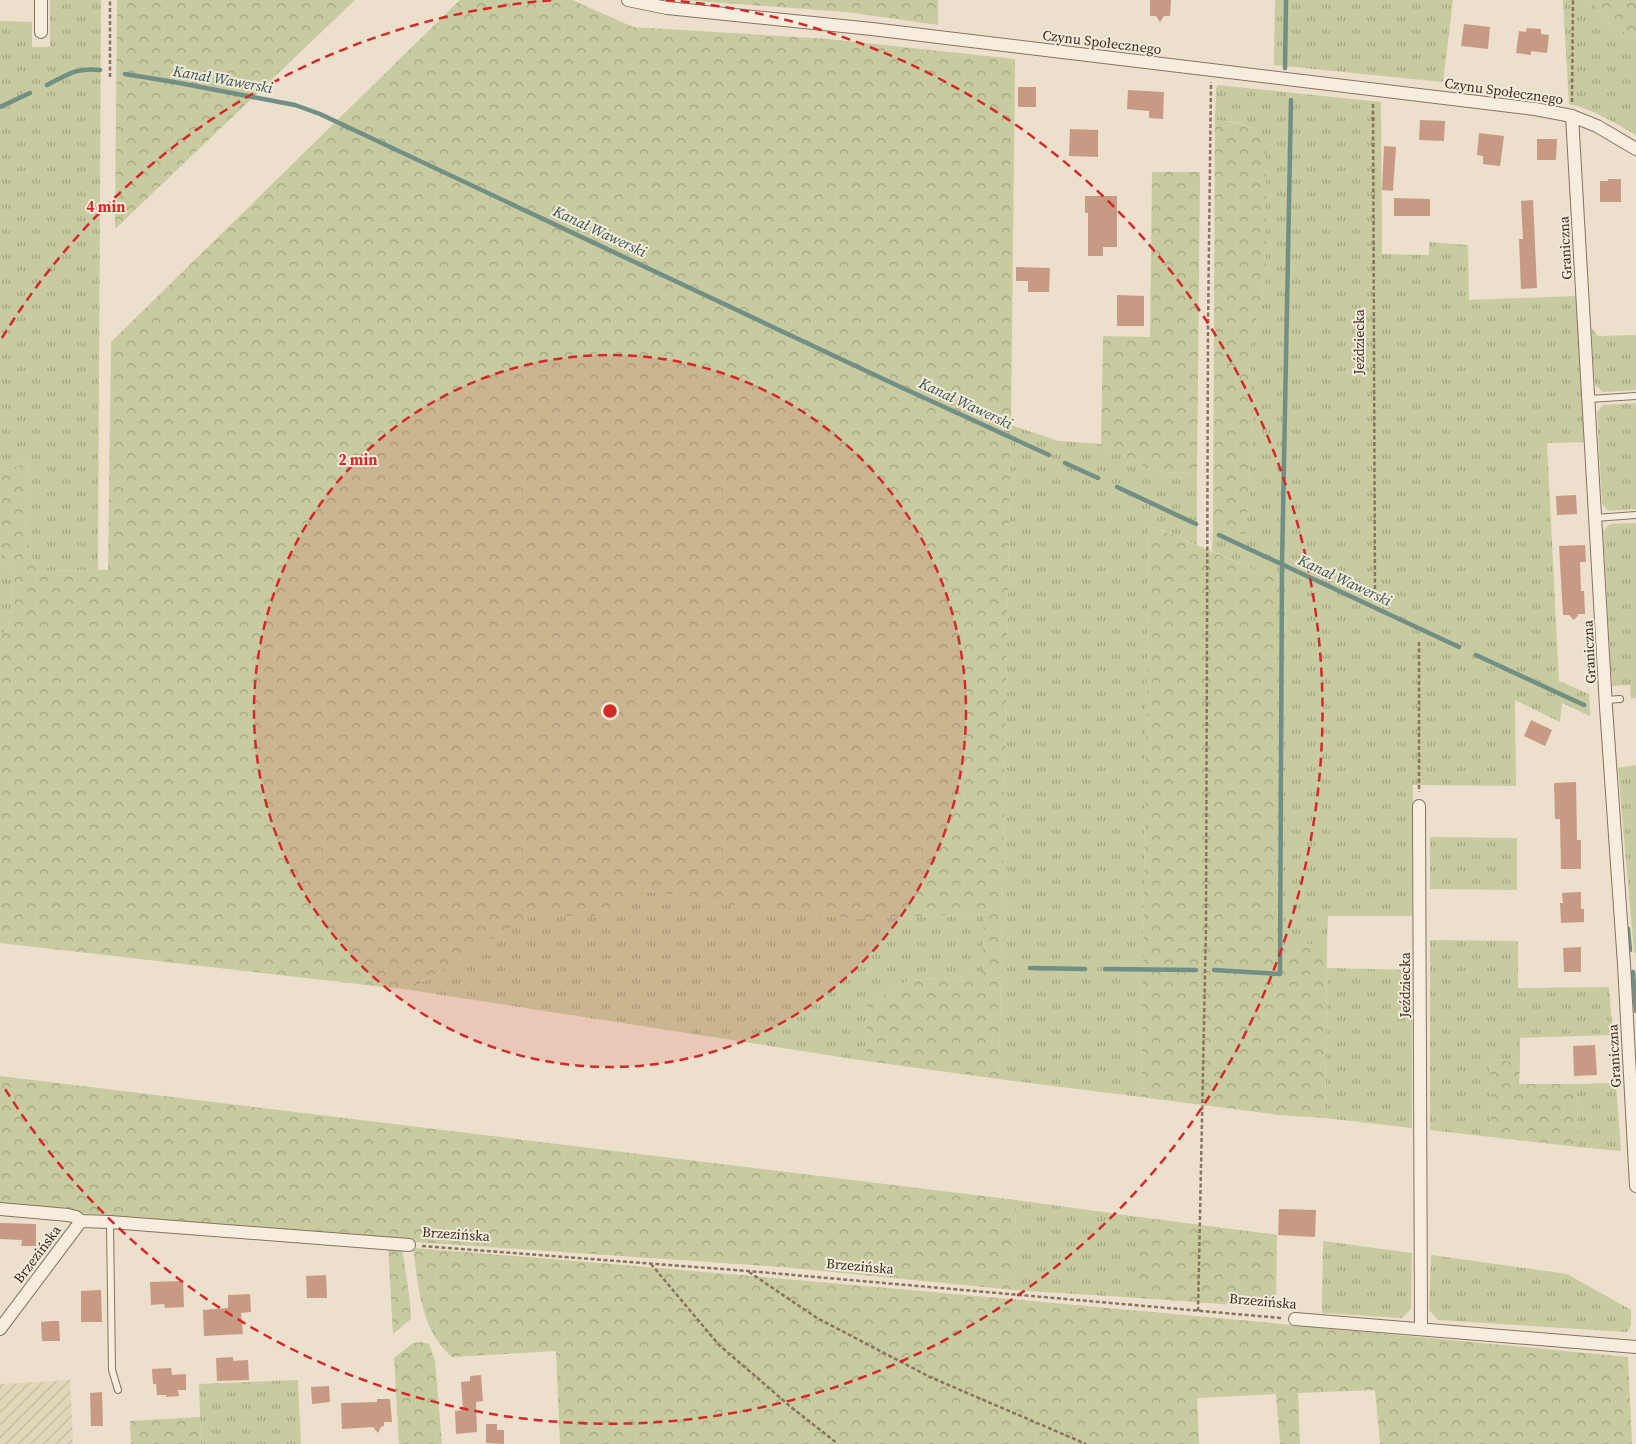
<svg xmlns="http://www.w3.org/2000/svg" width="1636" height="1444" viewBox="0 0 1636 1444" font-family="'Source Serif 4',serif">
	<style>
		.farmland { fill: url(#farmland-furrows) }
		.grass { fill: url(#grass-tufts) }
		.forest { fill: url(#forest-crowns) }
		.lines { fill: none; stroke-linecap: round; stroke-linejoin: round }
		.stream { stroke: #718f85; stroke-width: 4.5 }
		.building { fill: #c79a83 }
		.lane-casing { stroke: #887260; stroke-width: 8 }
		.street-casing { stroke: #887260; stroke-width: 14 }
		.path { stroke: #887260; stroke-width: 2.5; stroke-dasharray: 4 2.5; stroke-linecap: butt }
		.lane { stroke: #f7edde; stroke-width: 6 }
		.street { stroke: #f7edde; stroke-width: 12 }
		.ring { fill: none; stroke: #d62828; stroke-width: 2.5; stroke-dasharray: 9 6 }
		.labels { text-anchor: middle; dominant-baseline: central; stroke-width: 4; stroke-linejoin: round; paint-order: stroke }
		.street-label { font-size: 14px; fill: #3a2c22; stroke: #f4eada }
		.water-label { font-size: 15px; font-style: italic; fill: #335853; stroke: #f4eada }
		.centre { fill: #d62828; stroke: #f4eada; stroke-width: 2.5 }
		.ring-label { font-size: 15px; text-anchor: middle; font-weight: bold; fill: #d62828; stroke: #f4eada; stroke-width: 4; stroke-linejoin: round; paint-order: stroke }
	</style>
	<defs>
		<pattern id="farmland-furrows" width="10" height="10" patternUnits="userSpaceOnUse" patternTransform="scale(1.25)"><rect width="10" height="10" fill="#e1d7b8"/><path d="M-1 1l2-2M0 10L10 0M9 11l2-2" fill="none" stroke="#c2b99e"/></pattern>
		<pattern id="grass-tufts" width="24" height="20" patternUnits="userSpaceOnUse" patternTransform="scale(1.25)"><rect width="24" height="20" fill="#c8ca9f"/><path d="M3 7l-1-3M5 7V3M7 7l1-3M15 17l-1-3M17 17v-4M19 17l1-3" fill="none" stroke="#a3a481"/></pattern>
		<pattern id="forest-crowns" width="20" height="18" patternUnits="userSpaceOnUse" patternTransform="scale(1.25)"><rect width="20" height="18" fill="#c8ca9f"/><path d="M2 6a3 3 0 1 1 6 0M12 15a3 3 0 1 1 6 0" fill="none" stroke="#a3a481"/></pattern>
	</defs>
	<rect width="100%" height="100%" fill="#ecdfcb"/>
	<!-- farmland -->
	<path class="farmland" d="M70,1380l3,64h-73v-60z"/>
	<!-- grass -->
	<path class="grass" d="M50,0h51l-3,570 -61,1 -12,-37 3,-72 -28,10v-451l32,1v25h18z
		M1275,0h178l-10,82 -169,-17z
		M1563,0h26l22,24 25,15v96c-21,-12 -43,-26 -67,-31z
		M1218,85l163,17 1,152 47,1v-13l39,3 1,55 107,-4 11,146 -40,1 12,238 30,13 1,22 -28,-13 -2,19 -45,-22 1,86 -103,-1 -1,131h-84l-1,27 -46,3 5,-363 -74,-32 1,-24 33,9 9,-148 -7,-31 18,-79 -14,-150 -16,-6 -21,-2 1,-32z
		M1591,328l7,8 38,-1v55l-33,2 -8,-7z
		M1636,403v106l-27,2 -7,-7 -5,-92 6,-7z
		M1011,425l47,16 43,3 46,24 16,4 34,1v72l-48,-20 -8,572 -142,-18z
		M1636,523v175l-5,1 -1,-14 -18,1 -9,-155 7,-7z
		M0,553l5,3 6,14 2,22 -4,34 -9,12z
		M1636,765v188h-2l-16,-185z
		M1430,837l87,1v52l-87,-1z
		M646,891l78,13 130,15 131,-5 -2,61 -74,5 -42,25 -1,56 -456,-71 83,-52 44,-24 53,4z
		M1430,940l88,1v47l91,-1 4,48 -93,3v24l-30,-2 1,77 -61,-7z
		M1327,968l85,2v158l-87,-10z
		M1616,1083l5,68 -43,-4 -1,-63z
		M1016,1200l123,17v81l-125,-8z
		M1323,1241l89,12 -1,56 -9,9 -80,-5z
		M1431,1255l136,19 64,36v15l-4,7 -189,-12 -9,-10z
		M298,1380l3,64h-100l-2,-60z"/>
	<!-- forest -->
	<path class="forest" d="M117,0h238l-240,229z
		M460,0h112l61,27 195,12 187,20 -4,366 -12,654 -133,-18 1,-56 42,-25 73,-5 2,-61 -130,5 -130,-15 -78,-13 -56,27 -53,-4 -44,24 -83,52 -410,-47v-305l9,-12 4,-34 -2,-22 -6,-14 -5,-3v-81l28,-10 -3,72 12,37 71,-1 3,-228z
		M683,0h255v25l-91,-13z
		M1589,0h47v39l-25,-15z
		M1215,120c23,2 31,4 51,17v141l-18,79 7,31 -9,148 -33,-9z
		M1152,172h48l-3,301 -34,-1 -16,-4 -46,-24 2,-108 47,1z
		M1149,525l137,58 -5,362 46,-2 -2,175 -46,-3 -138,-18z
		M1490,1060l30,2 -1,22h58l1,63 -87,-10z
		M0,1076l1016,124 -2,90 -232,-23 -395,-27 -387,-34z
		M1139,1217l138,18 -1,73 -137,-10z
		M388,1246l14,2 8,53 1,18 -18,15z
		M413,1248c405,32 810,70 1215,109l4,87h-252l-5,-54 -77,3 2,51h-20l-4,-50 -79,4 2,46h-639l-4,-93 -104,6c-32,-28 -33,-69 -39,-109z
		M422,1342l7,2 6,17 7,83h-43l-5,-86 19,-15z
		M200,1417l1,27h-70l-1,-23z"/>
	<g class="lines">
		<!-- stream -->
		<path class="stream" d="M1285,68l1,-68
			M125,74l49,8 121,23 25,9 574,270 155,71
			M47,85c20,-10 30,-18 53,-15
			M0,107l30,-14
			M1065,463l33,15
			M1117,487l79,37
			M1219,535l240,112
			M1476,655l108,50
			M1628,929l2,21
			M1030,968l55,1
			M1105,969l91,1
			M1214,970l66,4 2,-410 9,-464
			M1633,972l3,39"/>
	</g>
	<!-- building -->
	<path class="building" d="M1150,0h21l-1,16h-6l-4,6 -4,-6h-6z
		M1464,24l26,3 -2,22 -27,-3z
		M1527,28l14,1v5l8,1 -2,18 -16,-2v4l-15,-2 3,-22 7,1z
		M1018,87h18v20h-18z
		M1128,90l36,2 -1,27 -14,-1v-7l-22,-2z
		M1420,120l25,1 -1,20 -25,-1z
		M1070,129l28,1v27l-29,-1z
		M1479,133l25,3 -4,30 -17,-2v-8l-6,-1z
		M1537,139h20l-1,21h-19z
		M1384,146l12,1 -3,44 -11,-1z
		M1608,179h13v23h-21v-21h8z
		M1085,196h32v51h-14v9h-15v-43h-3z
		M1394,198l36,1v17h-36z
		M1533,200l4,88 -16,1 -2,-50h4l-2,-38z
		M1016,267l34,1 -1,24h-21v-11h-12z
		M1117,295l27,1v30h-27z
		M1576,495l1,19 -20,1 -1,-19z
		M1585,545l1,17h-6l1,29h3l1,23h-6l-5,6 -5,-5h-6l-4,-69z
		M1531,720l21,10 -7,16 -21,-10z
		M1576,782l1,58h4v29h-20l-1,-50h-5l-1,-36z
		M1581,892v17h3v13l-23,1 -1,-20h3l-1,-10z
		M1581,947v25h-17l-1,-24z
		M1595,1045l2,30 -23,1 -1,-30z
		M1279,1209l37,1 -1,27 -37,-2z
		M0,1223l36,1v22h-15l1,-6 -22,-1z
		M326,1275l1,23h-20l-1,-22z
		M183,1281l1,26 -19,1 -1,-4 -13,1 -1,-23z
		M101,1290l1,32h-21v-31z
		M250,1294l1,18 -10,1 2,21 -39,2 -1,-26 25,-2v-13z
		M52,1321h7l1,20h-18l-1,-19z
		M233,1357v4l15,-1 1,20 -32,1 -1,-23z
		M171,1368l1,7 14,-1v16h-8l1,6 -13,1v-2h-9l-1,-11h-3l-1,-15z
		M481,1375l2,26 -7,1 1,30 -21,2 -1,-23 8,-1 -2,-28 9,-1v-5z
		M329,1386l1,16 -18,2 -1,-17z
		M102,1392l1,34h-12l-1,-33z
		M377,1399h13l2,23h-8v4l-3,1 -3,6 -5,-6 -31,2 -1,-26 36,-1z
		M486,1424h11v6h7v14l-18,-1z"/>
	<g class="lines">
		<defs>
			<path id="lane" d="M1589,399l47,-3
				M1595,518l41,-3
				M1606,700l14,-1
				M110,1222l2,148 6,20"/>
			<path id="street" d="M41,0v32
				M628,0l39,8 205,21 663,80 37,7 25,10 39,23
				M1572,116l34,591 18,257 12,222
				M1419,806l2,523
				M0,1209l68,6 8,2 5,4 29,1 299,23
				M1295,1319l341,28
				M0,1329l81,-108"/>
		</defs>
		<!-- lane casing -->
		<use href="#lane" class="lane-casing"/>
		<!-- street casing -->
		<use href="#street" class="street-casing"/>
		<!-- path -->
		<path class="path" d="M110,77v-77
			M1572,102l1,-102
			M1373,104l2,490
			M1419,642v150
			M422,1246l326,25 533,47
			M651,1264l68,81 72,62 47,37
			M749,1272l68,46 113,59 156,67
			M1198,1311l8,-384 2,-600 3,-245"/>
		<!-- lane -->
		<use href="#lane" class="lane"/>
		<!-- street -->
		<use href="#street" class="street"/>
	</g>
	<!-- distance rings -->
	<circle cx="610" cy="711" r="356" fill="#d62828" fill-opacity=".12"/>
	<g class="ring">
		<circle cx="610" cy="711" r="356"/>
		<path d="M2 338A713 713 0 0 1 554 0M666 0A713 713 0 1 1 2 1084"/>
	</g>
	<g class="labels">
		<!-- street labels -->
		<g class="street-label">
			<text transform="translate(1102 42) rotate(7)">Czynu Społecznego</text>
			<text transform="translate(1504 91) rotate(8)">Czynu Społecznego</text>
			<text transform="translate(1565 248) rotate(-93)">Graniczna</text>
			<text transform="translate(1359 342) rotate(-90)">Jeździecka</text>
			<text transform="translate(1589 652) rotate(-93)">Graniczna</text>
			<text transform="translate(1405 985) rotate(-90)">Jeździecka</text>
			<text transform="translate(1614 1056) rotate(-93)">Graniczna</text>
			<text transform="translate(456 1234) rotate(4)">Brzezińska</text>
			<text transform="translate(37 1254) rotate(-53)">Brzezińska</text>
			<text transform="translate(860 1266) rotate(5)">Brzezińska</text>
			<text transform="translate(1263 1301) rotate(5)">Brzezińska</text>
		</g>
		<!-- water labels -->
		<g class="water-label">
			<text transform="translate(223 79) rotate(10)">Kanał Wawerski</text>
			<text transform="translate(600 231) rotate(25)">Kanał Wawerski</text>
			<text transform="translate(966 403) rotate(25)">Kanał Wawerski</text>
			<text transform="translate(1345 580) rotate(25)">Kanał Wawerski</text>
		</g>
	</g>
	<circle cx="610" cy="711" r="8" class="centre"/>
	<g class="ring-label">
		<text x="106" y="212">4 min</text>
		<text x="358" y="465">2 min</text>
	</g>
</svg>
